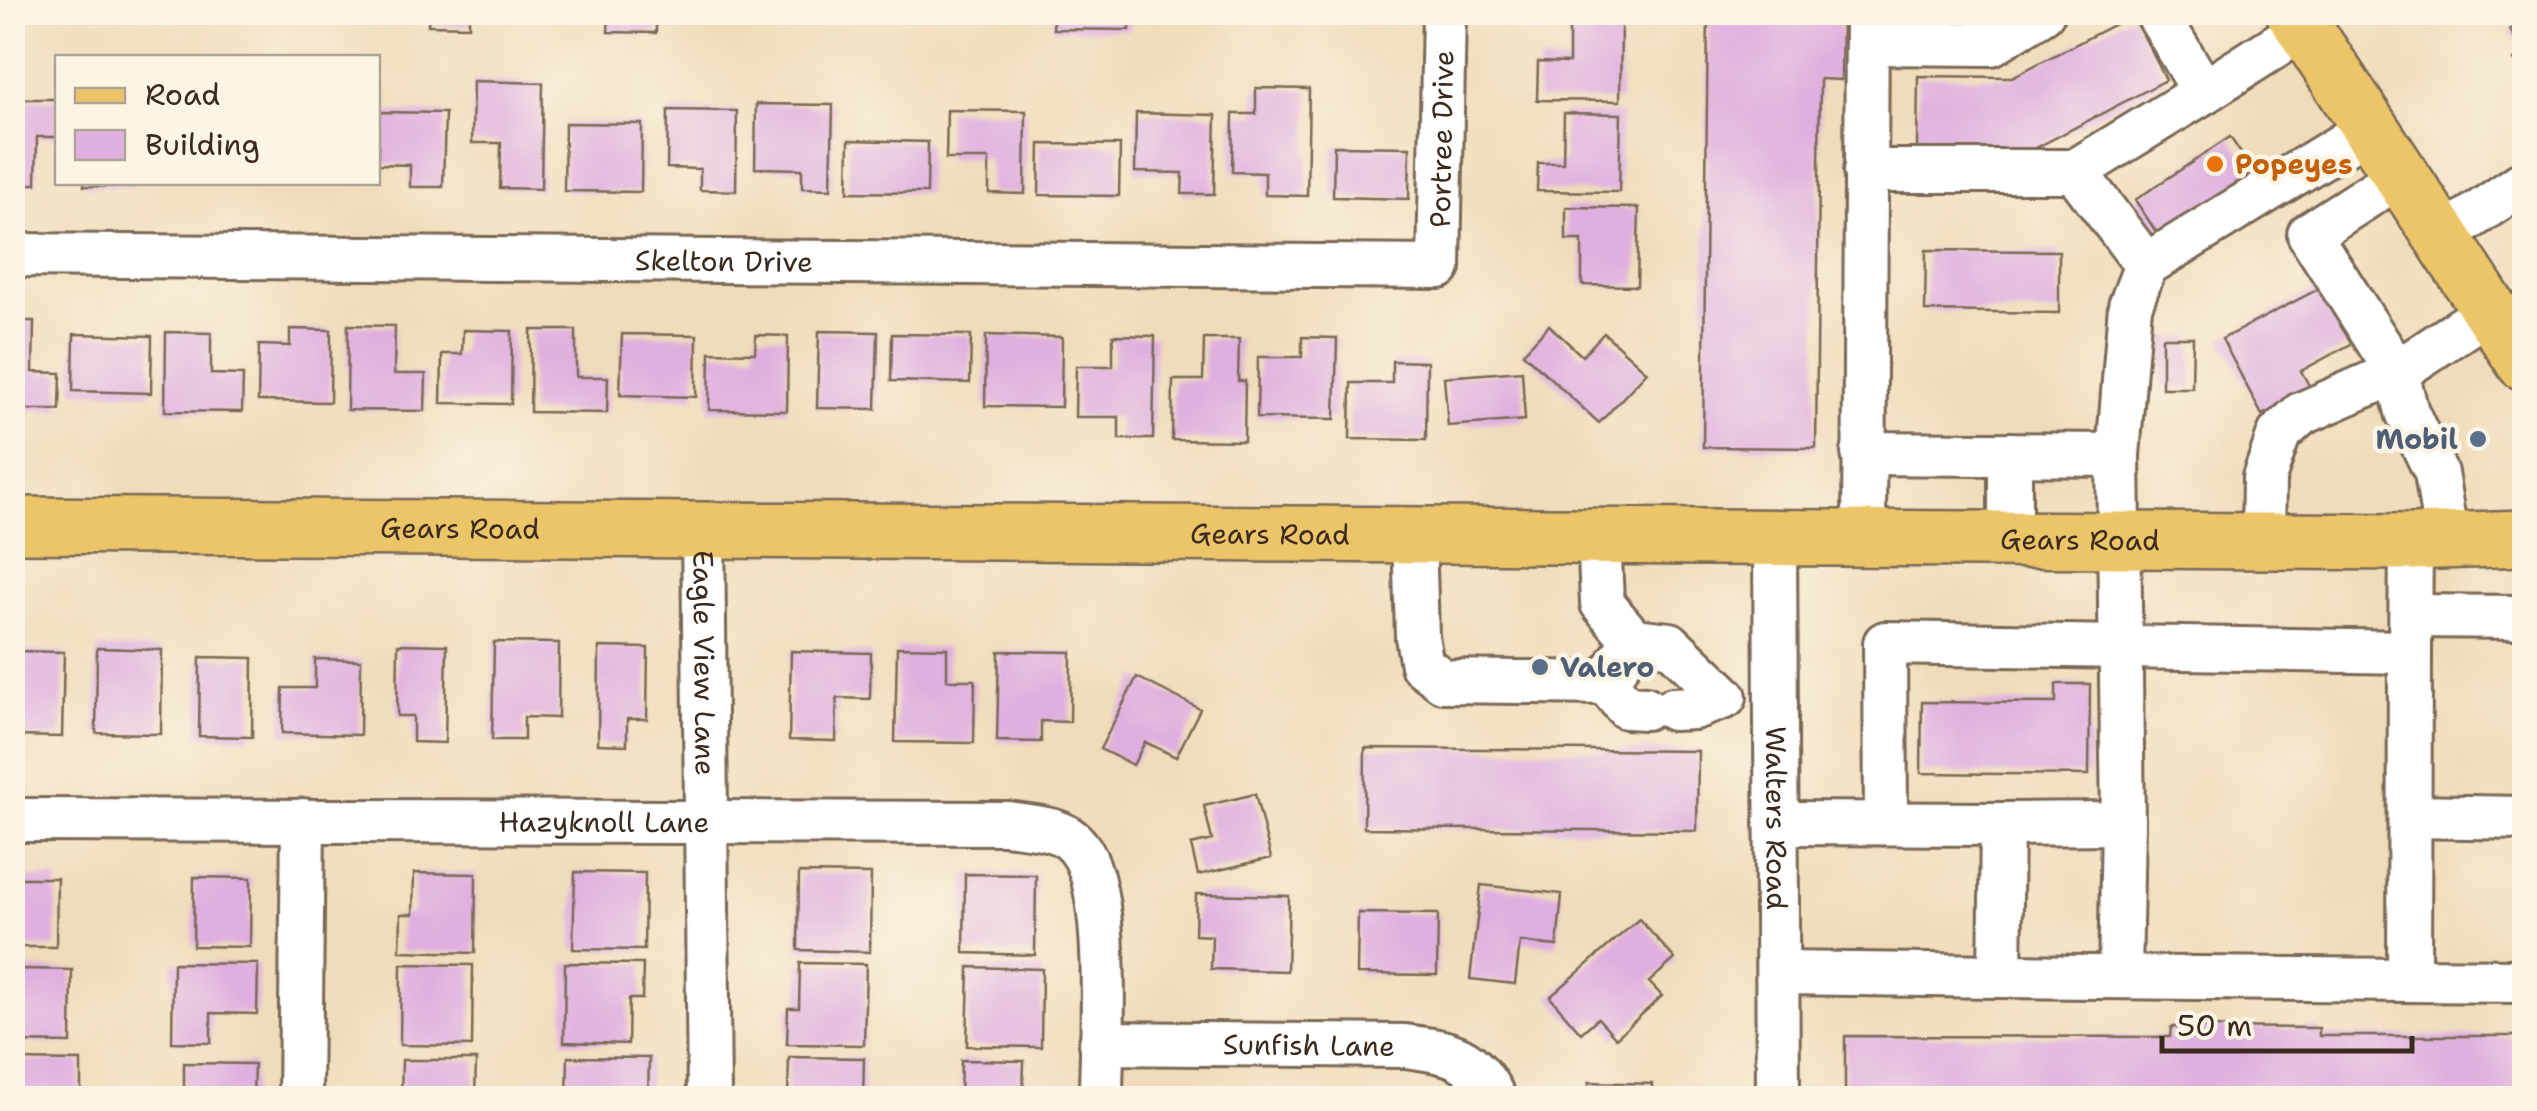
<svg xmlns="http://www.w3.org/2000/svg" width="2537" height="1111" viewBox="0 0 2537 1111" font-family="'Shantell Sans',sans-serif">
	<style>
		.building { fill: #dfafdf }
		.lines { fill: none; stroke-linecap: round; stroke-linejoin: round }
		.minor-casing { stroke: #7a6855; stroke-width: 48 }
		.major-casing { stroke: #7a6855; stroke-width: 60 }
		.minor { stroke: #fff; stroke-width: 42 }
		.major { stroke: #ecc569; stroke-width: 55 }
		.food-dot { fill: #e8710a; stroke: #fcf5e5; stroke-width: 4 }
		.service-dot { fill: #5c6f8a; stroke: #fcf5e5; stroke-width: 4 }
		.labels { text-anchor: middle; dominant-baseline: central; stroke-width: 9; stroke-linejoin: round; paint-order: stroke }
		.street-label { font-size: 28px; fill: #3b2a1e; stroke: #fcf5e5 }
		.food-label { font-size: 28px; font-weight: bold; fill: #c56008; stroke: #fcf5e5; text-anchor: start }
		.service-label { font-size: 28px; font-weight: bold; fill: #4e5e75; stroke: #fcf5e5; text-anchor: end }
	</style>
	<rect width="100%" height="100%" fill="#fcf5e5"/>
	<filter id="ink" filterUnits="userSpaceOnUse"><feTurbulence type="fractalNoise" baseFrequency=".01" numOctaves="2"/><feDisplacementMap in="SourceGraphic" scale="20" xChannelSelector="R" yChannelSelector="G"/><feConvolveMatrix kernelMatrix="1 2 1 2 8 2 1 2 1" color-interpolation-filters="sRGB"/></filter>
	<filter id="wash" filterUnits="userSpaceOnUse"><feTurbulence type="fractalNoise" baseFrequency=".0048" numOctaves="4" result="noise"/><feDisplacementMap in="SourceGraphic" scale="40" xChannelSelector="R" yChannelSelector="G"/><feGaussianBlur stdDeviation="2.25" result="paint"/><feColorMatrix in="noise" values="0 0 0 0 0 0 0 0 0 0 0 0 0 0 0 0 0 1.4 0 .05"/><feComposite in="paint" operator="in"/></filter>
	<g filter="url(#wash)">
		<rect width="100%" height="100%" fill="#f0dcba"/>
		<g id="blocks">
			<!-- building -->
			<path class="building" d="M429,12h40v14l-41,-1z
				M609,12h47v21l-48,-1z
				M1054,12h76v18l-77,-1z
				M1333,12h81v7l-81,-1z
				M1708,12h134l-1,68 -21,-1 -4,369 -113,-1z
				M2133,15l33,65 -138,72 -111,-2 1,-74 94,1z
				M2524,21v54l-10,-15 10,-7 -14,-23z
				M1569,22l52,1 -1,78 -83,-1 1,-38 31,1z
				M473,81l70,2 -2,106 -41,-1 1,-45h-29z
				M1256,88l53,1 -2,107 -42,-1v-22l-33,-1 1,-58h23z
				M12,99h46v38h-21l-1,47h-24z
				M756,104l77,1 -2,84 -29,-1v-19l-47,-1z
				M668,110l69,1 -1,80 -36,-1v-21l-33,-1z
				M947,110l79,1 -1,83 -36,-1v-34h-43z
				M378,112l67,1 -2,74h-33v-22l-32,-1z
				M1136,113l80,2 -2,79h-32l1,-21 -48,-1z
				M1564,113l57,1 -2,78 -82,-1 1,-28h25z
				M565,123l77,1 -1,68 -77,-1z
				M2230,137l27,40 -96,62 -26,-39z
				M849,140l79,2 -1,51 -79,-1z
				M1040,144l80,1 -1,51 -80,-1z
				M1334,146l76,1 -1,52 -76,-2z
				M84,182h49v5l-49,-1z
				M1566,207l73,1 -2,78 -55,-1v-45h-16z
				M1926,250l133,1v62l-134,-2z
				M2332,282l30,56 -61,33 10,18 -49,26 -40,-76z
				M12,321h22l-1,51 28,1 -1,37h-48z
				M348,325l47,1 -1,48h32l-1,37 -78,-1z
				M1549,325l33,31 22,-23 43,39 -48,51 -76,-70z
				M290,329l41,1 -1,72 -72,-1 1,-56 31,1z
				M463,330l49,1 -1,73 -70,-1 1,-49h20z
				M531,330h45v47h32l-1,36 -77,-1z
				M819,331l59,1 -2,77 -59,-1z
				M166,332l45,1v41l32,1 -1,37 -77,-1z
				M74,334l78,2 -1,57 -78,-2z
				M622,334l75,1 -1,62 -76,-2z
				M892,334l79,1 -1,48 -79,-2z
				M756,335l32,1 -1,75 -78,-1 1,-58 45,1z
				M986,335l76,2 -1,70 -76,-1z
				M1113,335l42,1 -2,103h-34v-22h-44l1,-51h37z
				M1302,337l35,1 -2,81 -78,-1 1,-61h44z
				M2162,337h31l-1,51h-30z
				M1204,339h35l-1,42h7l-1,60 -72,-1 1,-60h30z
				M1392,361l35,1 -1,78 -76,-1 1,-56h41z
				M1522,371l3,49 -77,6 -4,-49z
				M2520,632h4v137l-7,-1z
				M494,642l65,1 -1,75 -34,-1v23h-32z
				M398,644l49,1 -2,98 -32,-1v-26h-16z
				M599,647l49,1 -1,71h-20v26l-29,-1z
				M897,647l50,1v32h28l-1,63 -79,-1z
				M97,648l65,2 -1,84 -65,-1z
				M12,651l52,1 -2,85 -50,-1z
				M791,651l80,2 -1,46 -33,-1 -1,43 -47,-1z
				M999,651l72,1 -1,70 -29,-1v21l-44,-1z
				M200,657l53,1 -1,79 -53,-1z
				M315,659l46,1 -1,75 -78,-2 1,-45h32z
				M1137,677l63,32 -24,48 -31,-15 -12,23 -33,-16z
				M2056,684h34l-1,91 -168,-2 1,-71 134,1z
				M1365,748l333,3 -1,80 -333,-3z
				M1255,794l16,64 -73,17 -7,-30 21,-5 -8,-34z
				M575,872l70,1 -1,77 -71,-1z
				M414,873l62,1 -1,79 -75,-2 1,-37h12z
				M799,873l72,1 -1,78 -72,-2z
				M965,874l71,1 -1,80 -71,-2z
				M194,877l57,1 -1,69 -57,-1z
				M12,878h45l-1,69h-44z
				M1481,885l81,9 -5,52 -37,-4 -5,42 -45,-5z
				M1196,894l93,2 -2,75 -76,-2 1,-33 -17,-1z
				M1358,913l80,1 -1,61 -80,-1z
				M1639,919l36,40 -26,23 13,14 -46,42 -18,-20 -17,15 -31,-36z
				M173,963l85,1 -1,50 -46,-1v30l-39,-1z
				M565,963l78,1 -1,35h-13l-1,45 -64,-2z
				M800,963l66,1 -2,81 -77,-1 1,-36h11z
				M401,964l72,1 -1,81 -72,-1z
				M969,967l73,2 -1,78 -74,-1z
				M21,969l51,1 -1,73 -59,-1v-38h8z
				M2171,1027l148,1v8h205v62h-679v-62l325,1z
				M568,1057l81,1 -1,40h-81z
				M789,1057l75,1 -1,40h-75z
				M12,1060l69,1v37h-69z
				M402,1060h74l-1,38h-74z
				M961,1060l63,1 -1,37h-63z
				M184,1063l70,1 -1,34h-69z
				M1589,1082l63,2v14h-63z"/>
		</g>
	</g>
	<g filter="url(#ink)">
		<use href="#blocks" fill-opacity="0" stroke="#7a6855" stroke-width="2.5"/>
		<g class="lines">
			<defs>
				<g id="minor">
					<path d="M1868,43l123,1 52,-32"/>
					<path d="M2204,92l100,-64"/>
					<path d="M1865,171h210"/>
					<path d="M2442,237l82,-55"/>
					<path id="s1" d="M12,255l1427,12 5,-255"/>
					<path d="M2146,265l-71,-94 129,-79 -48,-80"/>
					<path d="M1863,453l255,2"/>
					<path id="s2" d="M703,528l6,570"/>
					<path d="M1414,533l3,104 5,28 21,16 163,2"/>
					<path d="M1599,534l3,69 31,37"/>
					<path id="s3" d="M1775,536l3,562"/>
					<path d="M1864,537l3,-525"/>
					<path d="M2010,539v-85"/>
					<path d="M2263,541l1,-63 15,-44 22,-20 96,-42 -88,-138 92,-59"/>
					<path d="M2447,542l-11,-69 -29,-61 -10,-40 93,-62"/>
					<path d="M2411,616l113,1"/>
					<path d="M1645,708l-19,-1 -20,-24 27,-43 37,4 55,53 -31,11 -21,1"/>
					<path d="M2410,816l114,2"/>
					<path id="s4" d="M12,820l995,3c23,4 55,3 71,24 35,41 23,195 23,251"/>
					<path d="M1776,823l226,1 -2,152 -221,-3"/>
					<path d="M1886,823l-1,-180 525,9 1,-110"/>
					<path d="M2002,824l121,-1 -5,-368 12,-149 16,-41 224,-137"/>
					<path d="M2000,976l409,4 1,-328"/>
					<path d="M2120,977l3,-154"/>
					<path d="M2409,980l115,1"/>
					<path id="s5" d="M1101,1043l304,3c46,6 68,9 89,52"/>
					<path d="M300,1098l3,-278"/>
				</g>
				<g id="major">
					<path d="M2294,12l230,350"/>
					<path id="s6" d="M12,525l2399,17 113,-4"/>
				</g>
			</defs>
			<!-- minor casing -->
			<use href="#minor" class="minor-casing"/>
			<!-- major casing -->
			<use href="#major" class="major-casing"/>
			<!-- minor -->
			<use href="#minor" class="minor"/>
			<!-- major -->
			<use href="#major" class="major"/>
		</g>
	</g>
	<!-- markers -->
	<circle class="food-dot" cx="2215" cy="164" r="10"/>
	<g class="service-dot">
		<circle cx="2478" cy="439" r="10"/>
		<circle cx="1540" cy="667" r="10"/>
	</g>
	<g class="labels">
		<!-- street labels -->
		<g class="street-label">
			<text stroke="none"><textPath href="#s1" startOffset="1555">Portree Drive</textPath></text>
			<text stroke="none"><textPath href="#s1" startOffset="712">Skelton Drive</textPath></text>
			<text stroke="none"><textPath href="#s6" startOffset="448">Gears Road</textPath></text>
			<text stroke="none"><textPath href="#s6" startOffset="1258">Gears Road</textPath></text>
			<text stroke="none"><textPath href="#s6" startOffset="2068">Gears Road</textPath></text>
			<text stroke="none"><textPath href="#s2" startOffset="135">Eagle View Lane</textPath></text>
			<text stroke="none"><textPath href="#s3" startOffset="282">Walters Road</textPath></text>
			<text stroke="none"><textPath href="#s4" startOffset="592">Hazyknoll Lane</textPath></text>
			<text stroke="none"><textPath href="#s5" startOffset="208">Sunfish Lane</textPath></text>
		</g>
		<!-- food labels -->
		<g class="food-label">
			<text x="2235" y="164">Popeyes</text>
		</g>
		<!-- service labels -->
		<g class="service-label">
			<text x="2458" y="439">Mobil</text>
			<text x="1560" y="667" text-anchor="start">Valero</text>
		</g>
	</g>
	<!-- margin -->
	<rect width="2537" height="1111" fill="none" stroke="#fcf5e5" stroke-width="50"/>
	<!-- legend -->
	<rect x="55" y="55" width="325" height="130" fill="#fcf5e5" stroke="#afa495" stroke-width="2.5"/>
	<rect x="75" y="88" width="50" height="15" fill="#ecc569" stroke="#afa495" stroke-width="2.5"/>
	<text x="145" y="105" font-size="30" fill="#3b2a1e">Road</text>
	<rect x="75" y="130" width="50" height="30" fill="#dfafdf" stroke="#afa495" stroke-width="2.5"/>
	<text x="145" y="155" font-size="30" fill="#3b2a1e">Building</text>
	<!-- scale -->
	<path d="M2162 1036v15h250v-15" fill="none" stroke="#3b2a1e" stroke-width="5"/>
	<text x="2177" y="1036" font-size="30" fill="#3b2a1e" stroke="#fcf5e5" stroke-width="8" paint-order="stroke">50 m</text>
</svg>
